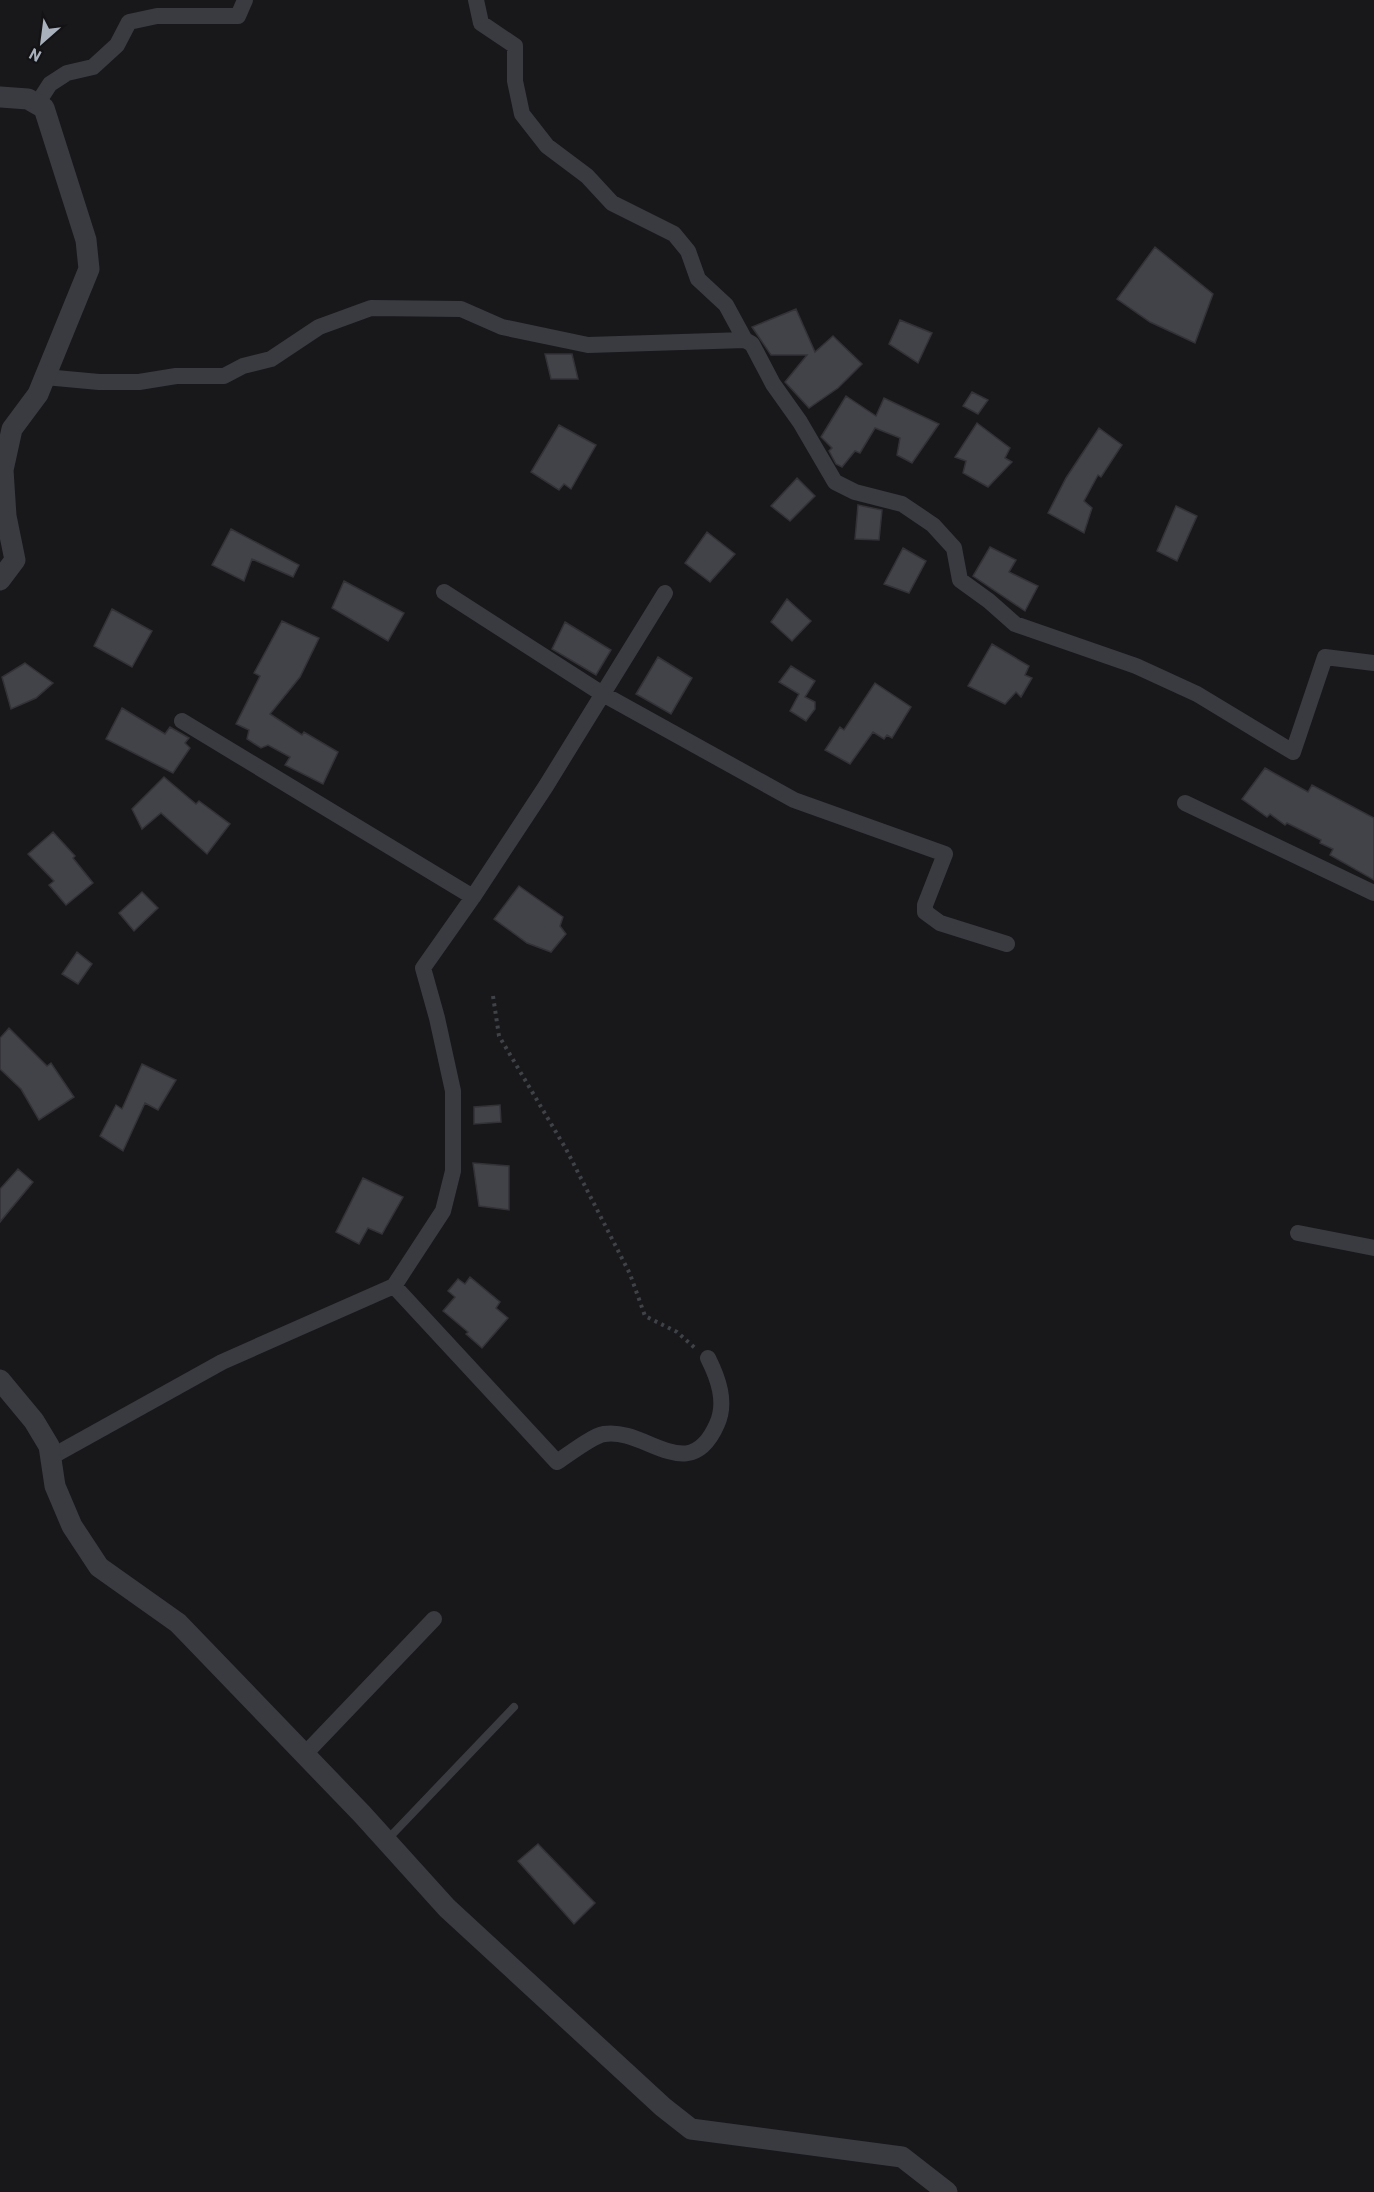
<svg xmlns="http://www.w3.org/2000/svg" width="1374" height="2192" viewBox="0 0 1374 2192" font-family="Barlow,sans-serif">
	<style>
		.building { fill: #424348; stroke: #323237; stroke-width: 1.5 }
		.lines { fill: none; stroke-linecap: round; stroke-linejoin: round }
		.path { stroke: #3f4247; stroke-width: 4; stroke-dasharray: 3 4.5; stroke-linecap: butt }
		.service { stroke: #393b40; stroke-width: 8 }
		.minor { stroke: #393b40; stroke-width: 16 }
		.tertiary { stroke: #393b40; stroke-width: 21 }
	</style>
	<rect width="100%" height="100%" fill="#18181b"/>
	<!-- building -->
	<path class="building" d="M1155,247l58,47 -18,49 -45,-21 -33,-23z
		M796,309l19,43 18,-16 29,28 -24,24 -29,20 -24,-26 22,-27h-36l-19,-28z
		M900,320l32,13 -14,30 -29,-19z
		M545,354h27l6,25h-27z
		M972,392l16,8 -10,14 -15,-8z
		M846,396l30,20 8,-18 55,26 -27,39 -15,-8 3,-17 -25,-10 -15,25 -5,-2 -13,16 -6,-3 -7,-13 3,-3 -11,-11z
		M977,423l33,25 -5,10 7,4 -24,25 -25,-14 3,-12 -11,-4z
		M559,425l37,20 -25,44 -7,-5 -5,6 -28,-18z
		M1099,428l23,17 -21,32 -3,-2 -14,26 8,7 -8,25 -36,-20 18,-35z
		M797,478l18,18 -25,25 -19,-15z
		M858,505l24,5 -3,30 -24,-1z
		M1176,506l21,10 -20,45 -20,-10z
		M231,529l68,36 -6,12 -41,-18 -8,22 -32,-16z
		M707,532l28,22 -25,28 -25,-19z
		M990,547l26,13 -7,12 29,14 -13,25 -52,-35z
		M903,548l23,13 -17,32 -25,-9z
		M344,581l60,32 -16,28 -56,-33z
		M787,599l24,22 -19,20 -21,-19z
		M112,609l40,22 -20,36 -38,-21z
		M282,621l37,17 -19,39 -30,37 32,21 2,-3 34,20 -15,32 -38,-19 5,-8 -22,-12 -7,3 -14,-9 2,-9 -13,-6 24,-48 -6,-3z
		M565,622l46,28 -15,25 -44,-26z
		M992,644l37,22 -4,9 7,3 -11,19 -5,-5 -11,12 -37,-18z
		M658,657l34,21 -21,36 -35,-20z
		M25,663l28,20 -17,15 -25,11 -9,-32z
		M791,666l24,15 -10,16 10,5v7l-9,12 -16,-10 9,-17 -20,-12z
		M875,683l36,24 -19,31 -5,-3 -3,4 -11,-7 -23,32 -25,-14 15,-23 4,3z
		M122,708l43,26 5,-7 19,11 -4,5 5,5 -17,25 -67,-34z
		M1265,768l43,24 4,-7 62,33v62l-44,-25 3,-6 -13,-6 1,-3 -34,-17 -2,2 -15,-11 -3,3 -25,-18z
		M164,777l32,27 3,-3 31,23 -23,30 -46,-41 -19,16 -10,-20z
		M53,832l22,24 -2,2 20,25 -27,22 -17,-20 5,-4 -26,-27z
		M519,886l44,31 -3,9 6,8 -15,18 -24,-9 -33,-24z
		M142,892l16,16 -24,23 -15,-18z
		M77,952l15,12 -14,20 -16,-10z
		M9,1028l38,38 4,-3 23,34 -35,23 -18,-31 -21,-20v-31z
		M142,1064l34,16 -18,30 -13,-7 -22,48 -23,-15 16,-31 6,4z
		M500,1105l1,17 -27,2v-17z
		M473,1163l36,3v44l-30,-4z
		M18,1169l15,13 -33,40v-33z
		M363,1178l40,19 -21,37 -14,-6 -9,16 -23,-12z
		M470,1277l30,25 -4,6 12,10 -26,30 -16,-14 2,-2 -25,-21 12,-14 -7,-6 10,-12 7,5z
		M538,1844l57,59 -21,21 -56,-63z"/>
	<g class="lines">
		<!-- path -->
		<path class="path" d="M493,996l6,40 67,113 64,125 15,42 32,16 18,16"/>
		<!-- service -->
		<path class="service" d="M386,1841l128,-134"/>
		<!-- minor -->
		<path class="minor" d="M476,0l5,23 34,23v35l7,33 25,32 40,30 25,27 62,31 14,17 10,28 28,26 19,35 7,4 21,40 27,38 35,60 20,10 47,12 31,21 21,23 6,32 29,21 26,23 121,42 61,28 96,58 32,-95 49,6
			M37,104l13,-20 17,-11 26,-6 24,-22 12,-23 28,-6h81l7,-16
			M45,377l54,5h40l37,-6h48l19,-10 28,-7 48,-32 52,-19 90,1 41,18 86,18 157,-5
			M444,592l157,101 193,107 151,54 -20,51v7l15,11 67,21
			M182,721l291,176 73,-111 119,-193
			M1185,803l189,90
			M1298,1233l76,15
			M394,1286l49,-75 10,-40v-80l-16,-73 -14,-50 50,-71
			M51,1457l171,-95 172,-76 163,176c11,-7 35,-26 47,-28 42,-7 85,54 113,-10 10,-22 1,-46 -9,-66
			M304,1755l130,-136"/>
		<!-- tertiary -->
		<path class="tertiary" d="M0,97l28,2 16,9 42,132 3,29 -51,125 -26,35 -9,41 3,46 9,44 -15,20
			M0,1380l34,41 15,25 6,40 17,40 27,41 79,56 184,191 85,94 216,199 28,22 211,28 45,35"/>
	</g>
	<!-- north arrow -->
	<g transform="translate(42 42) rotate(208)" stroke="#131316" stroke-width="4.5" paint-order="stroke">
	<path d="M0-4.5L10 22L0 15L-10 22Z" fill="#a9b1bc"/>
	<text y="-9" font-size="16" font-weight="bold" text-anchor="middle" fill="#a9b1bc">N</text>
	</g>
</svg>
